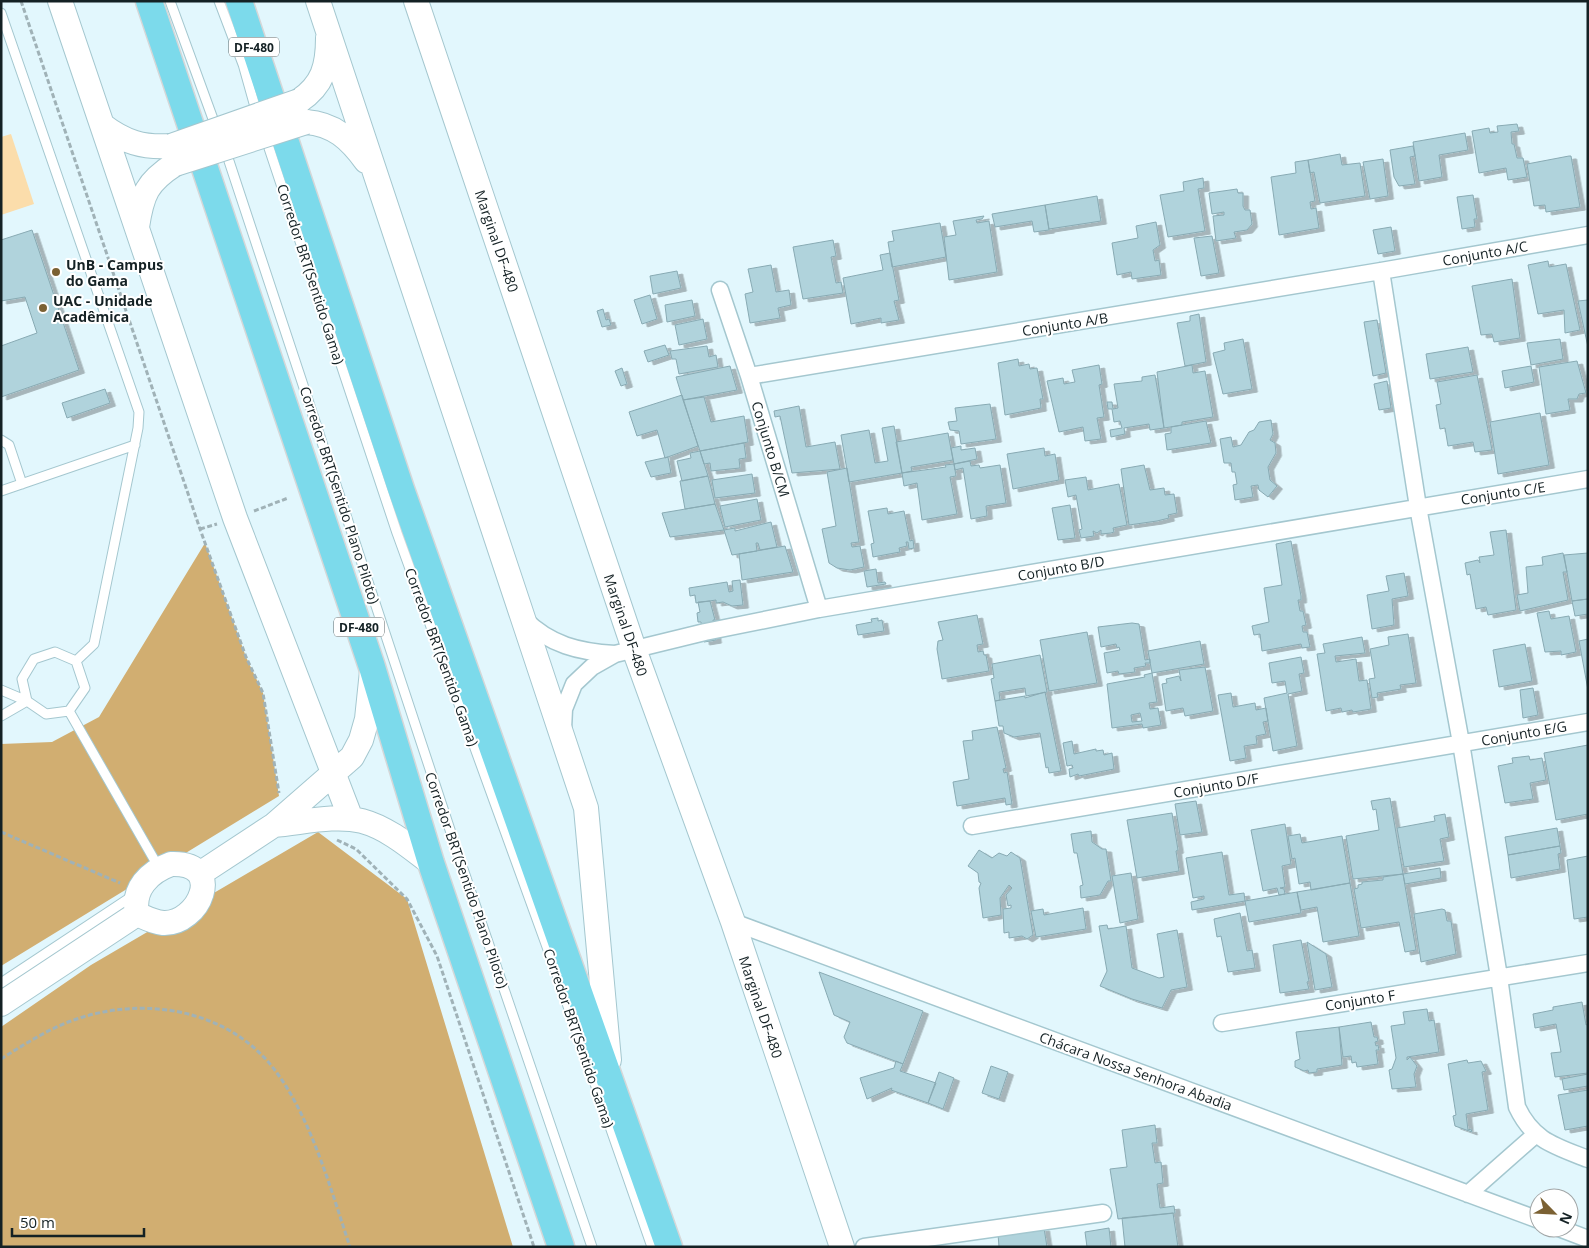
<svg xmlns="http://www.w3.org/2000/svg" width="1589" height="1248" viewBox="0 0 1589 1248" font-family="'Open Sans',sans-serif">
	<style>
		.green { fill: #fbddab }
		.forest { fill: #d1ae71 }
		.building { fill: #b0d3dc; stroke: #88aab3; fill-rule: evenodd; filter: url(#shadow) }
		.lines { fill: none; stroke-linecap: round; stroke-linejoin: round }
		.lane-casing { stroke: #a4c7cf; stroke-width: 11 }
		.street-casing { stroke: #a4c7cf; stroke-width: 19 }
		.secondary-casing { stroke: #a4c7cf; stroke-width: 26 }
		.primary-casing { stroke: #d5d7d8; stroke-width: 29 }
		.path { stroke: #a0b2b7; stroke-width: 3; stroke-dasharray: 5 2.5; stroke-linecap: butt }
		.lane { stroke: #fff; stroke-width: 9 }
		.street { stroke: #fff; stroke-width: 16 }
		.secondary { stroke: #fff; stroke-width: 24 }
		.primary { stroke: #7cdaeb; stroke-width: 26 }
		.secondary-bridge-casing { stroke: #a4c7cf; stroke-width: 26; stroke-linecap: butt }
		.secondary-bridge { stroke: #fff; stroke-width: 24 }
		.poi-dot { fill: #7b6133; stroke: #fff; stroke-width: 2 }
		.labels { text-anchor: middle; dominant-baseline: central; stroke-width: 4; stroke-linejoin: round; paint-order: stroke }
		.shield { fill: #fff; stroke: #5a6466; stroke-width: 1 }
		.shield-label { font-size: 12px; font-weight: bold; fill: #142124 }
		.street-label { font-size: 14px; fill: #142124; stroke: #fff }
		.poi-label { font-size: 14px; font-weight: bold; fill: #142124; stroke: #fff; text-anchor: start }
	</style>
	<defs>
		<filter id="shadow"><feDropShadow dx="5.5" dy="3" stdDeviation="0" flood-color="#0004"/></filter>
	</defs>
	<rect width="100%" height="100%" fill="#e2f7fd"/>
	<!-- green -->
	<path class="green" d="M11,134l23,70 -33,11v-78z"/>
	<!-- forest -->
	<path class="forest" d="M205,543l41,114 17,36 16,103 -278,170v-222l51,-2 47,-25z
		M318,832l89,67 106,348h-512v-220l90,-62z"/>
	<!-- building -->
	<path class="building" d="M1517,124l2,7 -8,1 1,12h2l3,14h6l4,19 -19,3 -2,-12 -27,5 -7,-42 17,-3 1,5 8,-1 -1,-6z
		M1465,133l3,17 -29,5 3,22 -23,4 -6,-39z
		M1413,146l2,10 -5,1 5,27 -16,2 -5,-9 -4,-27z
		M1340,154l2,11 18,-2 5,33 -45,7 -6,-31 -4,1 -2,-13z
		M1569,156h2l9,51 -34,5 -1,-7 -11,1 -7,-42z
		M1383,159l5,37 -18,3 -7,-37z
		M1308,160l7,41 -5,1 1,7 5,-1 3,20 -40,7 -8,-58 25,-4 -1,-11z
		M1203,178l1,10 -6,1 7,42 -37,6 -8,-42 24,-4 -1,-9z
		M1237,189l1,4h5v13l2,4h5l2,14 -5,6 -13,2 2,6 -20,3 -3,-25 11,-1v-3l-12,2 -3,-21z
		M1473,195l4,24h-3l1,8 -13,2 -5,-32z
		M1097,196l4,25 -52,8 -4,-24z
		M1045,205l4,25 -15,2 -2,-11 -37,6 -3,-13z
		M984,216l-2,3 -6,1 1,3 12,-2 8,51 -48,8 -5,-43 12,-2 -3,-14z
		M1156,222l4,23 -7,5 2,11 4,-1 2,15 -29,4 -1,-7 -14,3 -5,-32 26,-5 -2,-12z
		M940,223l6,34 -54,10 -4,-25 6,-1 -2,-10z
		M1391,227l4,24 -17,3 -5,-24z
		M32,230l47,140 -78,27v-51l36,-13 -12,-36 -24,4v-61z
		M1212,236l7,37 -18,3 -7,-38z
		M833,240l3,16 -5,1 5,26 5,-1 2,11 -40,6 -10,-52z
		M890,253l9,47 -5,1 5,19 -18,3v-5l-30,6 -8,-46 40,-8 -3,-15z
		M1548,261l1,6 17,-3 14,66 -15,3 -1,-23 -26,4 -10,-49z
		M771,265l5,27 13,-2 2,15 -13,3 2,10 -30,5 -5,-29 8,-2 -5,-23z
		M677,271l4,17 -28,6 -3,-18z
		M1512,279l8,59 -26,4 -2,-8 -11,1 -9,-49z
		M650,295l7,24 -15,5 -8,-24z
		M692,300l3,16 -28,6 -2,-17z
		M1588,300v47l-10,-46z
		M603,309l3,11 3,-1 2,6 -9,2 -5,-16z
		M1199,314l7,48 -21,4 -8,-43 13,-2v-5z
		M703,319l4,20 -28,6 -4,-20z
		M1377,320l9,53 -13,3 -9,-54z
		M1243,339l9,50 -29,5 -10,-41 12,-3 -1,-7z
		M1560,339l3,20 -32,6 -4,-22z
		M665,345l4,10 -21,7 -4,-11z
		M707,346l2,11 7,-2 2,12 -39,7 -3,-15h-4l-2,-8z
		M1468,347l5,25 -43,7 -4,-25z
		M1018,359l1,7 10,-2 1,5 7,-1 6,31h-3l1,9 -36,7 -7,-52z
		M1577,361l9,32 -7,1 -2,5h-9l2,11 -24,4 -7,-47z
		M1099,365l3,19 -3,1 5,32 -7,1 4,21 -16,2 -2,-14 -24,5 -12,-51 16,-3 1,6 11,-2 -3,-12z
		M1192,365l1,8 12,-2 8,46 -31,5v3l-18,3 -7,-56z
		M730,366l7,24 -54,10 -7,-23z
		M1531,366l3,16 -29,6 -3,-17z
		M622,368l5,16 -6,2 -6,-15z
		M1155,375l9,53 -14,2 -1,-6 -25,4 1,6 -14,3 -1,-7 12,-2 -2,-7 -6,1 -2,-13h-4l-1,-7h5l1,7 5,-1 -4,-24 28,-3v-4z
		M1477,375l15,75 -17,2 -2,-10 -25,4 -3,-18 -5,1 -4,-24 5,-1 -4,-22z
		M1387,381l4,27 -12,2 -5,-26z
		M105,389l5,14 -43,15 -5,-15z
		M682,395l16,51 -33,12 -8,-28 -20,6 -8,-24z
		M704,397l7,25 33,-6 4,26 -48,9 -17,-51z
		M990,404l6,35 -35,5 -2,-13 -9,-1 -2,-8 9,-1 -2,-13z
		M799,406l7,41 29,-5 5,27 -48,4 -12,-57 -5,1 -1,-6z
		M1540,413l9,52 -51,9 -8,-52z
		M1271,420l2,14 -3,6 5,3 1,10 -8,14 2,13 7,6 -9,11 -9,-7 -1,-5 -7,1 2,11 -18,3 -2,-15 4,-1 -2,-12h-3l-1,-9h-7l-4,-24 11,-2 2,10 8,-2 8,-13 5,-2 5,-8z
		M1206,421l5,22 -44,7 -2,-16 6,-1v-6z
		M894,426l8,47 -53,9 -8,-47 28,-5 6,33 13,-2 -6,-33z
		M948,433l5,27 -42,7 1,4 -10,2 -6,-31z
		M744,443l2,15 -7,1 1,9 -29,3 -1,-8 -6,1 -4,-13z
		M961,446v4l14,-2 2,11 -23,5 -3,-16z
		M1044,448l1,8 10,-2 4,26 -46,9 -6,-35z
		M700,451l8,25 -26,5 -5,-20 14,-3 -1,-5z
		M668,457l3,16 -20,4 -6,-15z
		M970,461l1,5 8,-1 1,3 20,-3 6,38 -20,3 1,10 -16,3 -8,-51 -8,2 -1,-6z
		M954,464l2,12 -6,1 7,37 -35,6 -5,-37 -13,3 -2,-13 44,-6 -1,-2z
		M1144,465l6,25 14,-2 1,7 9,-1 3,19 -9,2 1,3 -12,3 -28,4 -8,-56z
		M847,468l12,74 -8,1 1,4 8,-1 4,21 -14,3 -13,-2 -8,-5 -7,-34 14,-3 -9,-54z
		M752,474l3,19 -40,5 -3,-18z
		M708,476l7,28 -30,5 -5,-28z
		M1086,477l2,13 31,-6 8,41 -14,3 1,4 -3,1 -10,1v-4l-4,3 -4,-2 1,5 -13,2 -2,-8 3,-1 -6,-34 -8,2 -3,-17z
		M757,499l4,21 -36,7 -5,-21z
		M715,504l9,26 -54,7 -8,-24z
		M1070,505l5,33 -17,2 -6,-32z
		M887,508l1,6 16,-3 6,30 3,-1 1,8 -5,1 -1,-7h-2l1,4 -8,2 1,4 -27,5 -2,-13 3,-1 -6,-32z
		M771,522l6,25 -17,3 -2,-7h-2l1,8 -25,4 -8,-25 11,-2v3z
		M1506,530l10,80 -28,5 -2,-8 -10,2 -6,-35 -3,1 -2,-12 13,-3 2,3 -1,-6 15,-2 -4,-23z
		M1291,541l10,55v4h-3l2,11h3l3,14 -4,1 1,6h4l3,15 -8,1 -1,-4 -39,7 -2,-17 -6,1 -2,-9 17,-4 -5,-34 18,-3 -6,-41z
		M785,546l8,26 -51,8 -3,-26z
		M1563,553l4,19h-4l5,28 -48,11 -3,-16 11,-2 -2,-26 17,-2 -1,-8z
		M1588,553v46l-16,2 -8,-46z
		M876,569l2,14 7,-1 1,2 -19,3 -3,-16z
		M1404,573l4,23 -16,3 2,26 -22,4 -5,-34 22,-4 -3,-15z
		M740,580l3,25 -11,1 -9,-4 -7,1v-3l-20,3 -1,-8 -5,1 -1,-8 38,-6 2,10 4,-1 -1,-10z
		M1588,599v15l-13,2 -3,-15z
		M710,601l5,19h-2l3,20 -12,2 -3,-20h-3l-1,-9 3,-1 -2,-10z
		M1549,611l2,8 18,-3 7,36 -15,3v-4l-16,1 -8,-39z
		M977,615l6,29 -6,1 1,7 5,-1 1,4h2l3,16 -47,8 -5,-30 1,-8 5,-1 -5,-18z
		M878,618v3l4,-1 2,11 -26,4 -2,-10 16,-3 -1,-3z
		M1132,623l7,1 6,36 5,-1v4h-5l1,3 -12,2 1,4 -16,2 -1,-3 -11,2 -3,-20 16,-3 -1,-3 -2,1 -1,-4 -15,3 -3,-20z
		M1087,632l10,51 -48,8 -9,-51z
		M1408,634l8,49 -16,2 1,4 -24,4 1,4 -6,1 -3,-19 6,-1 -5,-29 19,-4 -1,-8z
		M1362,637l3,16 -30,3 1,6 20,-3 3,22 8,-1 4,29 -18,3 -1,-2 -10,2 -1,-4 -15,3 -9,-57 8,-1 -2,-9z
		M1588,639v51l-9,-49z
		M1200,641l4,23 -52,9 -4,-22z
		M1525,644l7,37 -33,6 -6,-37z
		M1040,655l7,37 -21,4 -1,-8 -26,4 1,8 -5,1 -4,-22 3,-1 -2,-14z
		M1301,657l3,16 -5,1 3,17 -14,3 9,52 -24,5 -9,-53 23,-5 -2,-12 -13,2 -3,-20z
		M1205,667l8,44 -28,5 -2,-8 -17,3 -4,-27 5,-1 -1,-4 13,-3 2,5 -2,-11z
		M1152,673l5,29 -8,1 1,6 8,-1 3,17 -18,3 -1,-4 -30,4 -5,-44 38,-7 -1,-2zM1140,713l2,8 -10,1 -1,-7z
		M1533,688l5,27 -15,3 -3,-28z
		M1045,692l16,79 -12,2 -1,-6 -2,1 -6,-35 -26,4 -10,-4 -1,-7h-4l-4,-25 30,-5v2z
		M1231,693l2,14 22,-4 1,7 10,-2 2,13 -5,1 3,12 -10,2 1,8 -13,2 2,12 -16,3 -12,-66z
		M997,727l9,41 -3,1 1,4 3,-1 5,32 -6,1 -1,-7 -48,8 -4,-24 16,-3 -6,-38 10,-1 -1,-9z
		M1072,741l2,13 22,-5v2l7,-1 1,5 8,-2 2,16 -35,7 -1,-2 -8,3 -1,-8 4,-1 -1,-3 -5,1 -4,-23z
		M1588,745v69l-32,6 -12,-67z
		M1529,756l1,4 12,-2 4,22 -16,3 3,16 -28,4 -7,-37 15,-3 -1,-5z
		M1390,798l13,76 -50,5 -7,-43 33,-6 -3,-21 -3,1 -2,-9z
		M1196,801l6,31 -22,3 -5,-31z
		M1172,813l6,37 -2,1 3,20 -42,7 -10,-58z
		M1445,814l4,23 -9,2 4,22 -40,6 -7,-39 38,-7 -1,-5z
		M1285,824l6,40 -9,2 3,21 -5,1 4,1 1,5 -6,1 -2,-7 -14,3 -12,-61z
		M1557,828l3,18 -52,9 -3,-18z
		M1091,831l1,11 10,7h4l5,32h-3l-8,14 -19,3 -1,-12 3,-1 -6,-32h-3l-3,-19z
		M1300,834l2,9 40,-7 8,47 -39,7 -1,-8 -11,2 -4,-26 -3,1 -4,-23z
		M1560,846l1,7 -3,1 2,15 -49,9 -3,-23z
		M979,850l13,8 7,-5 8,3 4,-4 9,6 13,77 -6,4 -5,-3 -13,2v-6l-5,1 -1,-24 8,-1v-3l-3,1 -2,-11 6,-7 -3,-3 -9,13 1,17 -18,3 -4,-30 2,-5 -2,-1 -1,-9 -10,-7z
		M1222,852l7,43 15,-2 1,8 -53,9 -1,-8 13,-3v-3l-11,2 -7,-40z
		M1588,856v61l-14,2 -7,-59z
		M1440,868l1,10 -36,6 -2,-10z
		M1131,873l7,46 -18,4 -8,-47z
		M1403,874l13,76 -11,2 -6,-30 -38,6 -7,-39 4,-1v-3l4,-1v-2l21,-2v-3z
		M1350,883l9,53 -36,6 -6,-35 -16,3 -4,-18z
		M1297,892l4,21 -52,9 -4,-21z
		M1083,908l3,21 -50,8 -5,-26 12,-2 1,6z
		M1442,909l3,1 2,11h4l5,33 -35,8 -7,-48z
		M1240,913l7,38 5,-1 3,18 -27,4 -7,-36 -4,1 -3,-18z
		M1107,925l1,4 18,-3 6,42 27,10 5,-1 -7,-43 20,-4 10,57 -16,3 -9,18 -30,-9 -32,-13 7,-15 -8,-45z
		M1301,940l8,41 -2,1 2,7 -29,4 -7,-48z
		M1307,942l19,12 6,33 -17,3z
		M819,972l104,39 -20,53 -56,-21 -3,-6 6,-15 -16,-7z
		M1582,1002l4,23 2,-1v49l-33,4 -4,-24 10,-1 -5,-28 -21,4 -2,-14 20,-4v-3z
		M1427,1009l2,12 5,-1 5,32 -32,5v3l3,-3 7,9 -3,8 2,13 -24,2 -3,-19 3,-1 4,-11 -5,-32 14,-2 -2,-12z
		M1371,1022l3,15h3l1,4 -3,1 1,4 2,-1 1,5h-3l2,14 -21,3 -1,-5 -4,1 -1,-7 -8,1 -4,-30z
		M1339,1027l3,38 -25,4v3l-8,1 -1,-3 -4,1 -9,-4v-6l5,-2 -4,-27z
		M1467,1060l1,3 13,-2 5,10 -4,1 6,38 -22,4 2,16 3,-1 1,3 -17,-6 -2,-10 3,-1 -8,-51z
		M896,1061l7,3 -3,7 36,12 -8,20 -37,-13 1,-2 -25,11 -7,-21 34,-10z
		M991,1066l17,6 -9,27 -17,-6z
		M939,1072l15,6 -11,31 -15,-6z
		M1588,1074v12l-24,4 -2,-11z
		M1588,1090v36l-23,4 -7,-35z
		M1155,1125l2,18h-5l3,20 6,-1 2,21 -6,1 3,24 14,-2 1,7 -57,6 -8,-50 17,-2 -5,-37z
		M1173,1213l5,34h-53l-3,-29z
		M1044,1228l3,19h-48l-1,-13z
		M1109,1228l2,19h-24l-2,-15z"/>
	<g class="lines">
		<defs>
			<path id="lane" d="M170,1l47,129
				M219,1l25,66
				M1,13l138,399 -1,16 -44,216 -18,17
				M243,64l14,50
				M265,136l132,397 158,436 97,278
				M225,149l236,714 131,384
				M1,440l8,5 13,39
				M1,491l134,-46
				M55,652l21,9 9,27 -16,23 -23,3 -19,-13 -5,-22 12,-20z
				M1,690l26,11
				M69,711l90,157
				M1,716l26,-15
				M1,983l133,-88"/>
			<path id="street" d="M1381,271l37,236 43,236 38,234 18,130c16,34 38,39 71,52
				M720,290l29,86 70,233
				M749,376l632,-105 207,-36
				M524,619c26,26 55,33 91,35
				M563,729l1,-20 10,-25 18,-17 23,-13 90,-22 114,-23 769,-130
				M972,826l616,-104
				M733,922l806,298
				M1222,1023l366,-60
				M1468,1194l67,-59
				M1559,1228l29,11
				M864,1247l239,-34"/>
			<path id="secondary" d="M60,1l175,517 116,301
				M318,1l268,807 23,252
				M416,1l218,648 99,273 109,325
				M299,101c24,-16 29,-35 29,-63
				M306,122c28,2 44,17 60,39
				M102,125c22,17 41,23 69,21
				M137,227c5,-33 10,-45 38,-63
				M274,825c27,-2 61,-11 88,-4 26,7 48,26 69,42
				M171,864c56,-2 28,61 -8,59 -10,-1 -17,-5 -26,-9 -5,-25 12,-42 34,-50z
				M201,873l73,-48 78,-68 9,-17 6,-21 5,-48
				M1,1004l136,-90"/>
			<path id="primary" d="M149,1l223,666 59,196 130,384
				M239,1l162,488 268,758"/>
		</defs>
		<!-- lane casing -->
		<use href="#lane" class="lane-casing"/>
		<!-- street casing -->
		<use href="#street" class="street-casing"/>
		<!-- secondary casing -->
		<use href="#secondary" class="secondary-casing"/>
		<!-- primary casing -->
		<use href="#primary" class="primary-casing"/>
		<!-- path -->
		<path class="path" d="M21,1l179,528 46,128 17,36 16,100
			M254,511l34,-13
			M200,529l17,-5
			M1,832l119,51
			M337,840l19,9 51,50 30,57 97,291
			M1,1059c22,-14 46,-29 70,-38 70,-26 156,-13 203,48 37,48 57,121 76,178"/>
		<!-- lane -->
		<use href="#lane" class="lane"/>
		<!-- street -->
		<use href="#street" class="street"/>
		<!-- secondary -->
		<use href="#secondary" class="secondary"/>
		<!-- primary -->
		<use href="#primary" class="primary"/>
		<defs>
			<path id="secondary-bridge" d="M171,146l128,-45
				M175,164l131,-42"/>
		</defs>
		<!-- secondary-bridge casing -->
		<use href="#secondary-bridge" class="secondary-bridge-casing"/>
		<!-- secondary-bridge -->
		<use href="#secondary-bridge" class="secondary-bridge"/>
	</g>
	<!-- markers -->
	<g class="poi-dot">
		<circle cx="56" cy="272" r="5"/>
		<circle cx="43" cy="308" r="5"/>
	</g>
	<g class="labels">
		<!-- shield labels -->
		<g class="shield">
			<rect x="229" y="37.5" width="50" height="19" rx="4"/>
			<rect x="334" y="617.5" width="50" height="19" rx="4"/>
		</g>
		<g class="shield-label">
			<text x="254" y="47">DF-480</text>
			<text x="359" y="627">DF-480</text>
		</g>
		<!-- street labels -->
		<g class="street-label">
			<text transform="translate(497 241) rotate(71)">Marginal DF-480</text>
			<text transform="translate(1485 253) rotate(-10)">Conjunto A/C</text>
			<text transform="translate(311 274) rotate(72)">Corredor BRT(Sentido Gama)</text>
			<text transform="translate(1065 324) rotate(-9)">Conjunto A/B</text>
			<text transform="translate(771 449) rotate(73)">Conjunto B/CM</text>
			<text transform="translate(1503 493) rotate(-9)">Conjunto C/E</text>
			<text transform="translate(340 495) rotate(72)">Corredor BRT(Sentido Plano Piloto)</text>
			<text transform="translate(1061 568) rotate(-10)">Conjunto B/D</text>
			<text transform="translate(626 625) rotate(71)">Marginal DF-480</text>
			<text transform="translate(442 657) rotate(70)">Corredor BRT(Sentido Gama)</text>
			<text transform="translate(1524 733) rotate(-10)">Conjunto E/G</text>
			<text transform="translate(1216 785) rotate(-10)">Conjunto D/F</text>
			<text transform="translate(467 880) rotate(71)">Corredor BRT(Sentido Plano Piloto)</text>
			<text transform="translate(1360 1000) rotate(-9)">Conjunto F</text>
			<text transform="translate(761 1007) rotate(71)">Marginal DF-480</text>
			<text transform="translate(579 1038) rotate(71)">Corredor BRT(Sentido Gama)</text>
			<text transform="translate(1136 1071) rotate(20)">Chácara Nossa Senhora Abadia</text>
		</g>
		<!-- poi labels -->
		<g class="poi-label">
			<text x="66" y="264">UnB - Campus<tspan x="66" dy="16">do Gama</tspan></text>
			<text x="53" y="300">UAC - Unidade<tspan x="53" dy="16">Acadêmica</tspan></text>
		</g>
	</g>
	<!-- border -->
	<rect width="1589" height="1248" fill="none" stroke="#142124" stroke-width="5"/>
	<!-- north arrow -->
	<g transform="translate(1554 1213) rotate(114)"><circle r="24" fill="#ffffff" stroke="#a1a6a7"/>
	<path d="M0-4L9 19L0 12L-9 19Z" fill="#7b6133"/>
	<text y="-8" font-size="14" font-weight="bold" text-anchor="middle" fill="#142124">N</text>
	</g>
	<!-- scale -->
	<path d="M12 1228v8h132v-8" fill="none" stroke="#142124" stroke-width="2.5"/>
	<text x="20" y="1228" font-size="15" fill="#142124" stroke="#ffffff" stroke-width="4" paint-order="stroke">50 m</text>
</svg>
